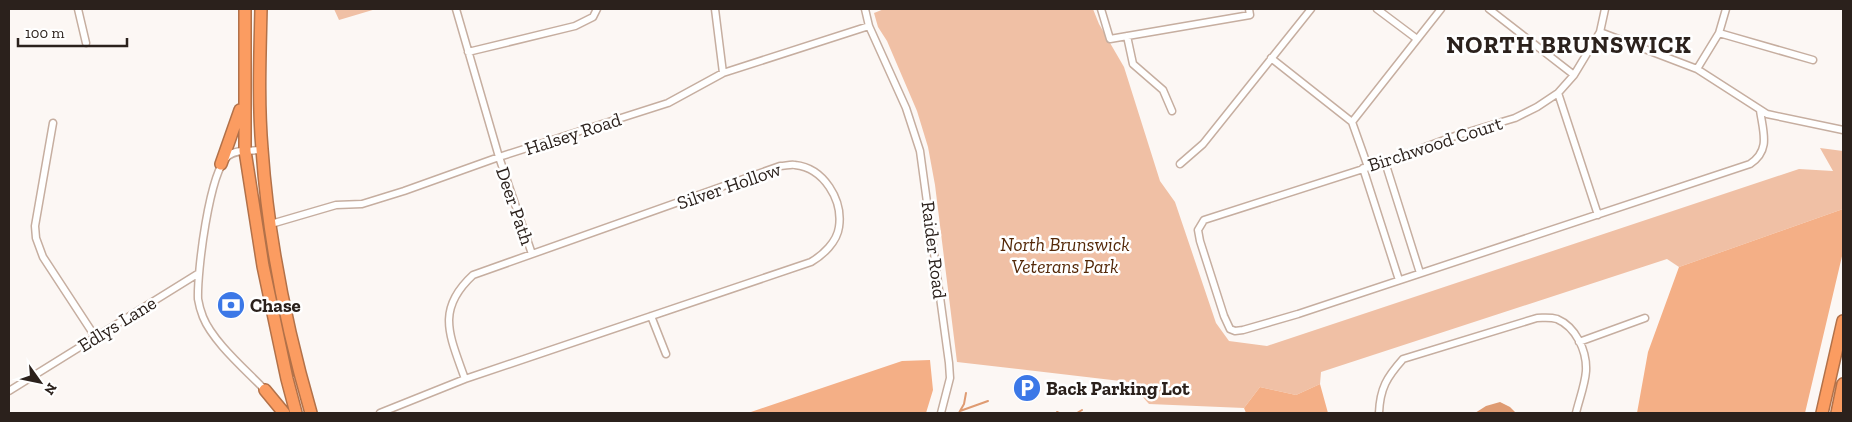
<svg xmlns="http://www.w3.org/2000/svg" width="1852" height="422" viewBox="0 0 1852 422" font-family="'Zilla Slab',serif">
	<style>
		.green { fill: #f0c0a5 }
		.forest { fill: #f4af86 }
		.water { fill: #df9b72 }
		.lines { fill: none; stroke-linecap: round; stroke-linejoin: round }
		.stream { stroke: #df9b72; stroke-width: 2 }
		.street-casing { stroke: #c6aea0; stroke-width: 9 }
		.highway-casing { stroke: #b27149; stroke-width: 14 }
		.street { stroke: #fff; stroke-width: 6 }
		.highway { stroke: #fb9c61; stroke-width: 11 }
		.labels { text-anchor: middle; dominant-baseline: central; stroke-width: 5; stroke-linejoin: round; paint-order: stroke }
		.street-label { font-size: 19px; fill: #2b211c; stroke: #fff }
		.park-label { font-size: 19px; font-style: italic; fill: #532707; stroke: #fff }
		.poi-label { font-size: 19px; font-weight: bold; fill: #2b211c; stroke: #fff; text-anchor: start }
		.district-label { font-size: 24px; font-weight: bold; letter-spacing: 1px; fill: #2b211c; stroke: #fff }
	</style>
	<rect width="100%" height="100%" fill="#fcf7f4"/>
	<!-- green -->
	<path class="green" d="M334,9h42l-37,11z
		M884,9h209l6,15 25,43 36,114 15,21 41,121 13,18 38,5 532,-177 34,2 -13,-23 23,3v58l-164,58 -12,-8 -346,113 -1,12 -24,11 -36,-8 -16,21 -95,-4 -20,-22 -172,-20 -22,-177 -7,-38 -11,-36 -30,-70 -9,-14 -4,-14z"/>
	<!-- forest -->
	<path class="forest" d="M1843,209v43l-38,161h-168l11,-61 31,-85z
		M930,360l3,30 -7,23h-178l154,-52z
		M1320,384l8,29h-82l-2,-5 16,-21 36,8z"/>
	<!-- water -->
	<path class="water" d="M1500,402l10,5 6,6h-41l11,-7z"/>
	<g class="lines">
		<!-- stream -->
		<path class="stream" d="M960,411l4,-7 2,-11
			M1057,412l2,1
			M959,413l1,-2 28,-10
			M1077,413l5,-3"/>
		<defs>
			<path id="street" d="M78,9l8,34
				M456,9l43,148 33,97
				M715,9l8,64
				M865,9l4,17 37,82 14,43 29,212 1,15 -9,35
				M1101,9l9,30 140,-24 -1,-6
				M1377,9l40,30
				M1489,9l85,66
				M1605,9l-5,23 -26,43 -16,18 -21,14 -22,11 -60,18 -70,26 -181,58 -6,10 2,11 24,75 6,13 5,2 8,-1 55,-16 452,-150c21,-14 13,-32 10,-54
				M1600,32l97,37 70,45 76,16
				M1719,33l94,27
				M1127,36l6,28 30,26 9,21
				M468,52l107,-26 18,-9 4,-8
				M1271,58l81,64
				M1697,69l22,-36 7,-24
				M1558,93l40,122
				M53,123l-18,103 1,12 7,19 53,81
				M262,150c-10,1 -26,-1 -34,6 -19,16 -31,117 -30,143 1,6 3,13 5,18 10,25 43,53 62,73
				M1385,162l35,111
				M1180,164l23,-20 108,-135
				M1368,167l-16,-45 89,-113
				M1363,168l36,112
				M271,224l65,-19 26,-1 42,-13 95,-34 169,-54 55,-30 146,-47
				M651,316l15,38
				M1579,342l66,-24
				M9,391l190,-118
				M380,413l85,-34 346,-117c12,-7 26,-20 28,-35 4,-27 -15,-59 -44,-62 -4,-1 -10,1 -15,1l-307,109c-38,35 -23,61 -8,104
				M1379,413c1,-25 8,-36 24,-54l134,-41c7,0 13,-1 20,1 19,8 30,32 29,52 -1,14 -7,29 -10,42"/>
			<path id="highway" d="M245,9v142l18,115 24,113 9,34
				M261,9c-1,46 -3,93 1,140 6,87 25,181 49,264
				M221,164l19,-54
				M265,390l19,23
				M1822,413l21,-92
				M1837,413l6,-29"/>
		</defs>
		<!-- street casing -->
		<use href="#street" class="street-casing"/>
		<!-- highway casing -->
		<use href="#highway" class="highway-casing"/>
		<!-- street -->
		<use href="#street" class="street"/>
		<!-- highway -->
		<use href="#highway" class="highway"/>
	</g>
	<!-- icons -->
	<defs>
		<symbol id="bank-disc" viewBox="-11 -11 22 22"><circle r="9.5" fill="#3c78e7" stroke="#fff"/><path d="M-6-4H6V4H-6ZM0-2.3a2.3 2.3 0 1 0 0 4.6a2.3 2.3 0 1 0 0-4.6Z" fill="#fff"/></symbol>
		<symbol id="parking-disc" viewBox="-11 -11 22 22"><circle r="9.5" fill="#3c78e7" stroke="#fff"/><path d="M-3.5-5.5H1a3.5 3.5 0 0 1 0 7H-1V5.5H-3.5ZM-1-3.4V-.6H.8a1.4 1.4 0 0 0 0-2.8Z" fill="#fff"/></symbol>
	</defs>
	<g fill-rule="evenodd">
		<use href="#bank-disc" x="215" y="289" width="32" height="32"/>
		<use href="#parking-disc" x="1011" y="372" width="32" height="32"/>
	</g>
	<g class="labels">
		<!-- street labels -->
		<g class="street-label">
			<text transform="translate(573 134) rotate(-18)">Halsey Road</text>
			<text transform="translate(1435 144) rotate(-18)">Birchwood Court</text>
			<text transform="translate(729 186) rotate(-19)">Silver Hollow</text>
			<text transform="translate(515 206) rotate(71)">Deer Path</text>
			<text transform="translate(934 250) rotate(83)">Raider Road</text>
			<text transform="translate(117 324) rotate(-32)">Edlys Lane</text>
		</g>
		<!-- park labels -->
		<g class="park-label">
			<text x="1065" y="244">North Brunswick<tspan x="1065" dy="22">Veterans Park</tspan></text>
		</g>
		<!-- poi labels -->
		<g class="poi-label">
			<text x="250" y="305">Chase</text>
			<text x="1046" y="388">Back Parking Lot</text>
		</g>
		<!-- district labels -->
		<g class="district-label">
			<text x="1569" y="44">NORTH BRUNSWICK</text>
		</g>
	</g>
	<!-- border -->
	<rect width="1852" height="422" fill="none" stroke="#2b211c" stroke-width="20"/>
	<!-- north arrow -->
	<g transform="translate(40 382) rotate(123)" stroke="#ffffff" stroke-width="4" paint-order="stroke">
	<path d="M0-4L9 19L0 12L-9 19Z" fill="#2b211c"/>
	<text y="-8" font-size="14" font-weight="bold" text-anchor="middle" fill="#2b211c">N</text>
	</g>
	<!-- scale -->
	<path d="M18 38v8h109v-8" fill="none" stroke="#2b211c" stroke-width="2.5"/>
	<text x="25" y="38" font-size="15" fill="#2b211c" stroke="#ffffff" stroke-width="4" paint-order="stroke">100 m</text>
</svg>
